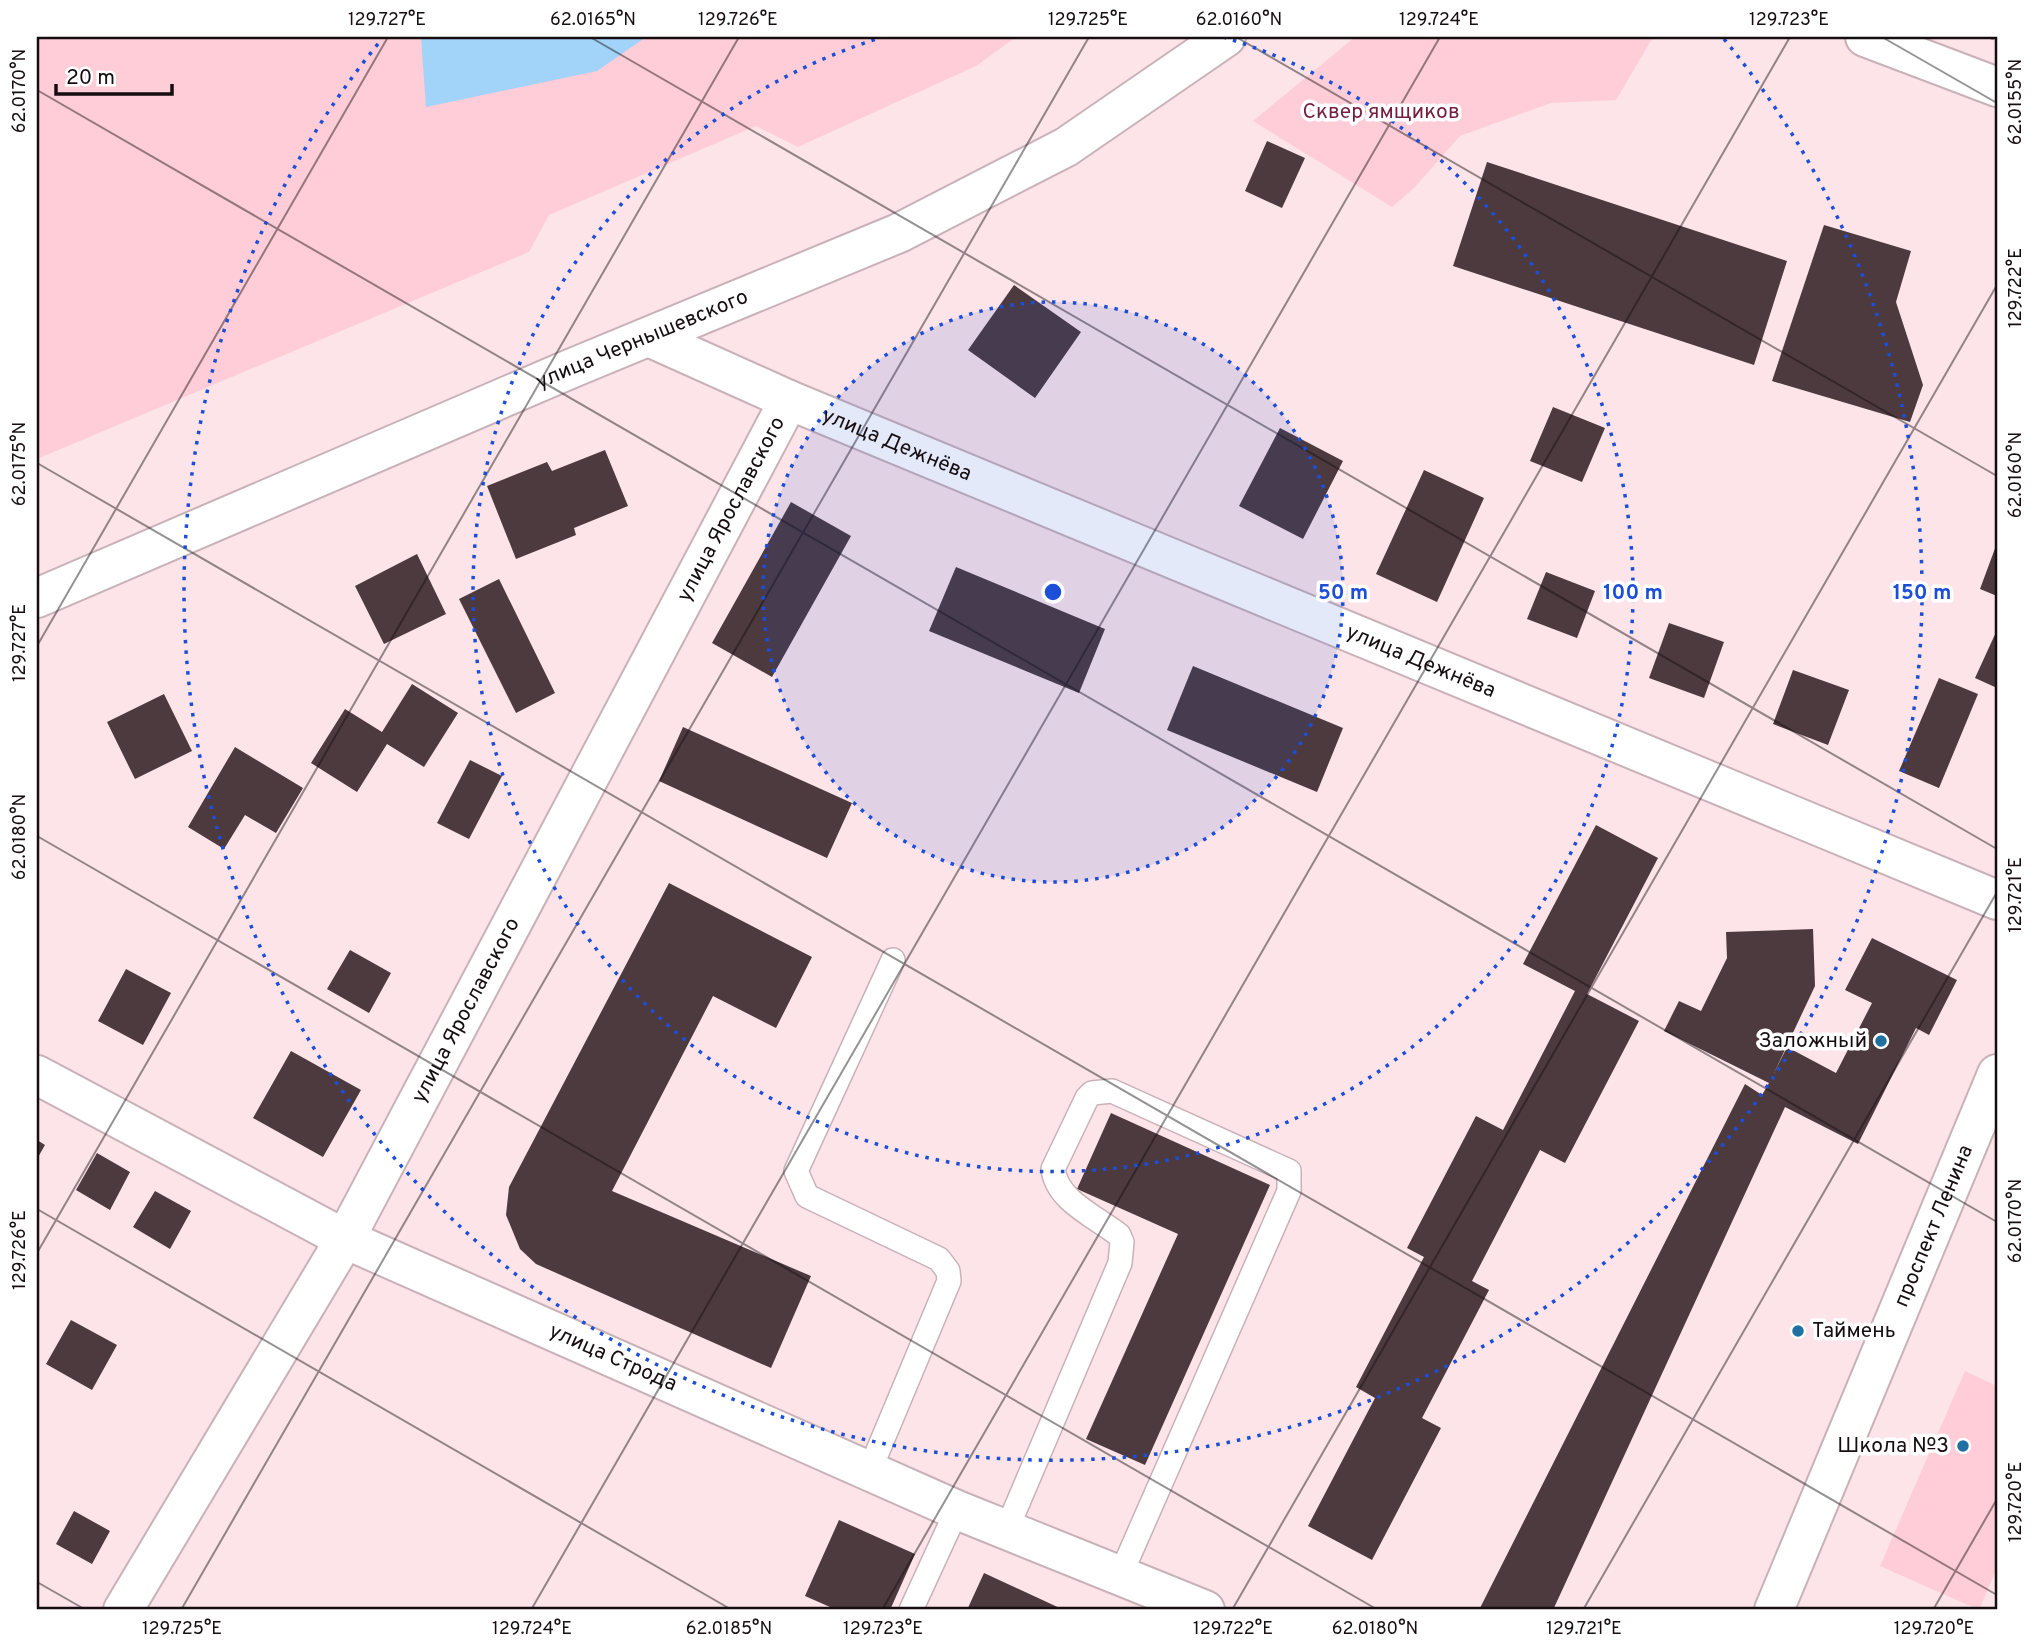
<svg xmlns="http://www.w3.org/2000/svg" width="2034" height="1647" viewBox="0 0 2034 1647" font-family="Overpass,sans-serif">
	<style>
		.green { fill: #fecdd7 }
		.water { fill: #a2d3f9 }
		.building { fill: #4d3a3e }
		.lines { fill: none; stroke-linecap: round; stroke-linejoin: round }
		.lane-casing { stroke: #c9b2b7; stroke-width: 26 }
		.street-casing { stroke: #c9b2b7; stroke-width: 42 }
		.secondary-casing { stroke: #c9b2b7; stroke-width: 42 }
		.path { stroke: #a79599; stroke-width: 4.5; stroke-dasharray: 3.5 5; stroke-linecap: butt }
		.lane { stroke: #fff; stroke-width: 23 }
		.street { stroke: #fff; stroke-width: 38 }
		.secondary { stroke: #fff; stroke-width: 38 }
		.ticks { fill: none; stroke: #150d0f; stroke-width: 2; stroke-opacity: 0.45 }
		.ring { fill: none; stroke: #1d4ed8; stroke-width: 3.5; stroke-dasharray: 3.5 7 }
		.poi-dot { fill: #2170a2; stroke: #fff; stroke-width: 2.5 }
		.labels { text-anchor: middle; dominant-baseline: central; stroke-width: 7; stroke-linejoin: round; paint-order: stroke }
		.park-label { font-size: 21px; fill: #751e3c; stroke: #fff }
		.street-label { font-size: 21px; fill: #150d0f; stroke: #fff }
		.poi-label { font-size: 21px; fill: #150d0f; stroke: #fff; text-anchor: end }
		.centre { fill: #1d4ed8; stroke: #fff; stroke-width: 3.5 }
		.ring-label { font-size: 21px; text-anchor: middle; font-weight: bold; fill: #1d4ed8; stroke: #fff; stroke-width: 7; stroke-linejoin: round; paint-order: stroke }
		.neatline { fill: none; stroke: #150d0f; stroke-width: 2.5 }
		.ticks-label { font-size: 18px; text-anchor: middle; fill: #150d0f }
	</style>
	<rect width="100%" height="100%" fill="#fce4e8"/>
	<!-- green -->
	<path class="green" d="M37,37h979l-40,29 -178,81 -42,-21 -207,89 -20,37 -492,207z
		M1355,37h298l-37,63 -65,3 -91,33 -46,52 -22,19 -139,-86z
		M1965,1371l32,15v182l-18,42 -99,-44z"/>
	<!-- water -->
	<path class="water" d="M421,37h225l-49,34 -171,36z"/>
	<!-- building -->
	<path class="building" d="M1267,141l38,17 -23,50 -37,-17z
		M1487,162l300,99 -33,104 -301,-99z
		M1824,225l87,26 -15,51 27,83 -13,37 -138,-41z
		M1014,285l67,47 -46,66 -67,-48z
		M1553,407l52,21 -23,54 -52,-21z
		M1280,428l63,33 -40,78 -64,-33z
		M605,450l23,56 -54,22 2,7 -60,24 -29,-73 60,-24 5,9z
		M1424,470l60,28 -47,104 -61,-28z
		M791,502l60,34 -79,141 -60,-34z
		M1997,543v53l-17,-7z
		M417,554l29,60 -62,30 -29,-58z
		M956,567l149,62 -26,64 -150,-62z
		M1546,572l49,19 -18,47 -50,-19z
		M499,579l56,114 -39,20 -57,-114z
		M1669,623l55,19 -20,56 -55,-20z
		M1997,630v58l-22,-10z
		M1193,666l150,62 -26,64 -150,-62z
		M1793,670l56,20 -21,55 -55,-21z
		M1939,678l39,16 -39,94 -40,-17z
		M412,684l46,29 -34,54 -37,-23 -30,48 -46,-29 34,-54 37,23z
		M164,694l28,57 -57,28 -28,-57z
		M683,727l169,76 -25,55 -168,-77z
		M235,747l68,41 -27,45 -31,-18 -21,34 -36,-22z
		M470,760l32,16 -33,63 -32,-16z
		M1596,825l62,33 -71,136 52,27 -74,142 -25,-13 -68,131 17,9 -67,128 19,10 -69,132 -64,-34 67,-128 -19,-11 68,-130 -17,-9 69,-132 27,14 72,-139 -52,-27z
		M669,883l143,74 -36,71 -63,-32 -101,195 199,85 -40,92 -235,-104 -16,-15 -14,-34 3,-28z
		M1813,929l2,57 -41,87 13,-26 49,26 36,-70 -27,-13 27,-52 85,42 -28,55 -13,-7 -58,116 -73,-37 -232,503h-74l266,-526 17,11 7,-12 -105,-52 15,-30 22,10 26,-53 -1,-26z
		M350,950l41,23 -22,40 -42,-24z
		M126,969l45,24 -28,52 -45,-24z
		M291,1051l70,39 -38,67 -70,-39z
		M1111,1113l159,72 -125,280 -59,-26 92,-205 -101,-45z
		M37,1140l8,5 -8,14z
		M97,1153l33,19 -20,38 -34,-20z
		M155,1191l36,20 -21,38 -37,-22z
		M71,1320l46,25 -25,45 -46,-26z
		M74,1511l36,20 -18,33 -36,-20z
		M839,1520l76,34 -25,56h-61l1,-3 -25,-11z
		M984,1573l80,37h-97z"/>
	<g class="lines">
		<defs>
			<path id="lane" d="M869,1472l80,-191 -1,-10 -9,-12 -132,-63 -11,-25 97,-211
				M1006,1531l114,-268 2,-21 -3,-7c-24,-19 -62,-34 -66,-66l34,-71 5,-5 20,-2 177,80v20l-169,385
				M911,1610l46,-100"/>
			<g id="street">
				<path d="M1865,37l132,50"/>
				<path id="s1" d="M37,1075l308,164 612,271 248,100"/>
				<path id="s2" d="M123,1610l222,-371 444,-839"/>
			</g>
			<g id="secondary">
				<path id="s3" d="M651,338l138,62 1208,500"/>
				<path id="s4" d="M37,598l533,-229 329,-136 167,-86 160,-110"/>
				<path id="s5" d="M1774,1610l223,-536"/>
			</g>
		</defs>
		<!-- lane casing -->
		<use href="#lane" class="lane-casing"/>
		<!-- street casing -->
		<use href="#street" class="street-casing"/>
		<!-- secondary casing -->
		<use href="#secondary" class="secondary-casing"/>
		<!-- path -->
		<path class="path" d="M1991,37l6,2"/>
		<!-- lane -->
		<use href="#lane" class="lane"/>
		<!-- street -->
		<use href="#street" class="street"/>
		<!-- secondary -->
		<use href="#secondary" class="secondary"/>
	</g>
	<!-- ticks -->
	<path class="ticks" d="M590,37l1407,812M1236,37l761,439M1882,37l115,66M37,39l1,-2M37,90l1960,1132M37,463l1960,1132M37,646l351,-609M37,836l1341,774M37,1209l695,401M37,1253l702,-1216M37,1582l49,28M181,1610l908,-1573M531,1610l909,-1573M882,1610l908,-1573M1232,1610l765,-1325M1583,1610l414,-718M1933,1610l64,-111"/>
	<!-- distance rings -->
	<circle cx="1053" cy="592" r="290" fill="#1d4ed8" fill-opacity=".12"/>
	<g class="ring">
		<circle cx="1053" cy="592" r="290"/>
		<path d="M1223 37A580 580 0 1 1 883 37"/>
		<path d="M1724 39A869 869 0 1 1 382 39"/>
	</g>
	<!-- markers -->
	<g class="poi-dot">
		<circle cx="1881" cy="1041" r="7"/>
		<circle cx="1798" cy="1331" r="7"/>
		<circle cx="1963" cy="1446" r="7"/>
	</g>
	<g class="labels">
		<!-- park labels -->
		<g class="park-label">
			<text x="1381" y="112">Сквер ямщиков</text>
		</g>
		<!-- street labels -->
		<g class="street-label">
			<text stroke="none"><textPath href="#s4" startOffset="658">улица Чернышевского</textPath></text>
			<text stroke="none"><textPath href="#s3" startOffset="268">улица Дежнёва</textPath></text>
			<text stroke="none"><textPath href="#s2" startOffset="1258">улица Ярославского</textPath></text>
			<text stroke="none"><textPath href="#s3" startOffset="835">улица Дежнёва</textPath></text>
			<text stroke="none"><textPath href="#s2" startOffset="691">улица Ярославского</textPath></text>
			<text stroke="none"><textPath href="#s5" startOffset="416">проспект Ленина</textPath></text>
			<text stroke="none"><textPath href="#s1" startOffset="642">улица Строда</textPath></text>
		</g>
		<!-- poi labels -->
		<g class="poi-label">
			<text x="1867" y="1041">Заложный</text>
			<text x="1812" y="1331" text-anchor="start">Таймень</text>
			<text x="1949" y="1446">Школа №3</text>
		</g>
	</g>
	<circle cx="1053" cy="592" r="10" class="centre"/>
	<g class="ring-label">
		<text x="1343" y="599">50 m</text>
		<text x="1633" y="599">100 m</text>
		<text x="1922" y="599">150 m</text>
	</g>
	<!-- border -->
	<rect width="2034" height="1647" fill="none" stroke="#ffffff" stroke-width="77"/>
	<!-- scale -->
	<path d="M56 84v10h116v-10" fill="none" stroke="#150d0f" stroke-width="3.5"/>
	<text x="66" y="84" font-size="21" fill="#150d0f" stroke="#ffffff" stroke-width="5" paint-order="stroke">20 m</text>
	<rect x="38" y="38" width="1958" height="1570" class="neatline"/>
	<g class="ticks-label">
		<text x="387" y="25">129.727°E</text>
		<text x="593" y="25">62.0165°N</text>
		<text x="738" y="25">129.726°E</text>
		<text x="1088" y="25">129.725°E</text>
		<text x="1239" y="25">62.0160°N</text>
		<text x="1439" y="25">129.724°E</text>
		<text x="1789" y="25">129.723°E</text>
		<text transform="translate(19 91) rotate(-90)" y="6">62.0170°N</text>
		<text transform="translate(2015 102) rotate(-90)" y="6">62.0155°N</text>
		<text transform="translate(2015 288) rotate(-90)" y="6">129.722°E</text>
		<text transform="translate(19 464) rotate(-90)" y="6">62.0175°N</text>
		<text transform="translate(2015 475) rotate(-90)" y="6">62.0160°N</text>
		<text transform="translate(19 643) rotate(-90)" y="6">129.727°E</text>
		<text transform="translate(19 837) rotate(-90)" y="6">62.0180°N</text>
		<text transform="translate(2015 895) rotate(-90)" y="6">129.721°E</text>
		<text transform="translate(2015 1221) rotate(-90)" y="6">62.0170°N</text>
		<text transform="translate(19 1250) rotate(-90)" y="6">129.726°E</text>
		<text transform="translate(2015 1502) rotate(-90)" y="6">129.720°E</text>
		<text x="182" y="1634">129.725°E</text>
		<text x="532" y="1634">129.724°E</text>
		<text x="729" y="1634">62.0185°N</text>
		<text x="883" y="1634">129.723°E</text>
		<text x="1233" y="1634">129.722°E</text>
		<text x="1375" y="1634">62.0180°N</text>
		<text x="1584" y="1634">129.721°E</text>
		<text x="1934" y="1634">129.720°E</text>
	</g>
</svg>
